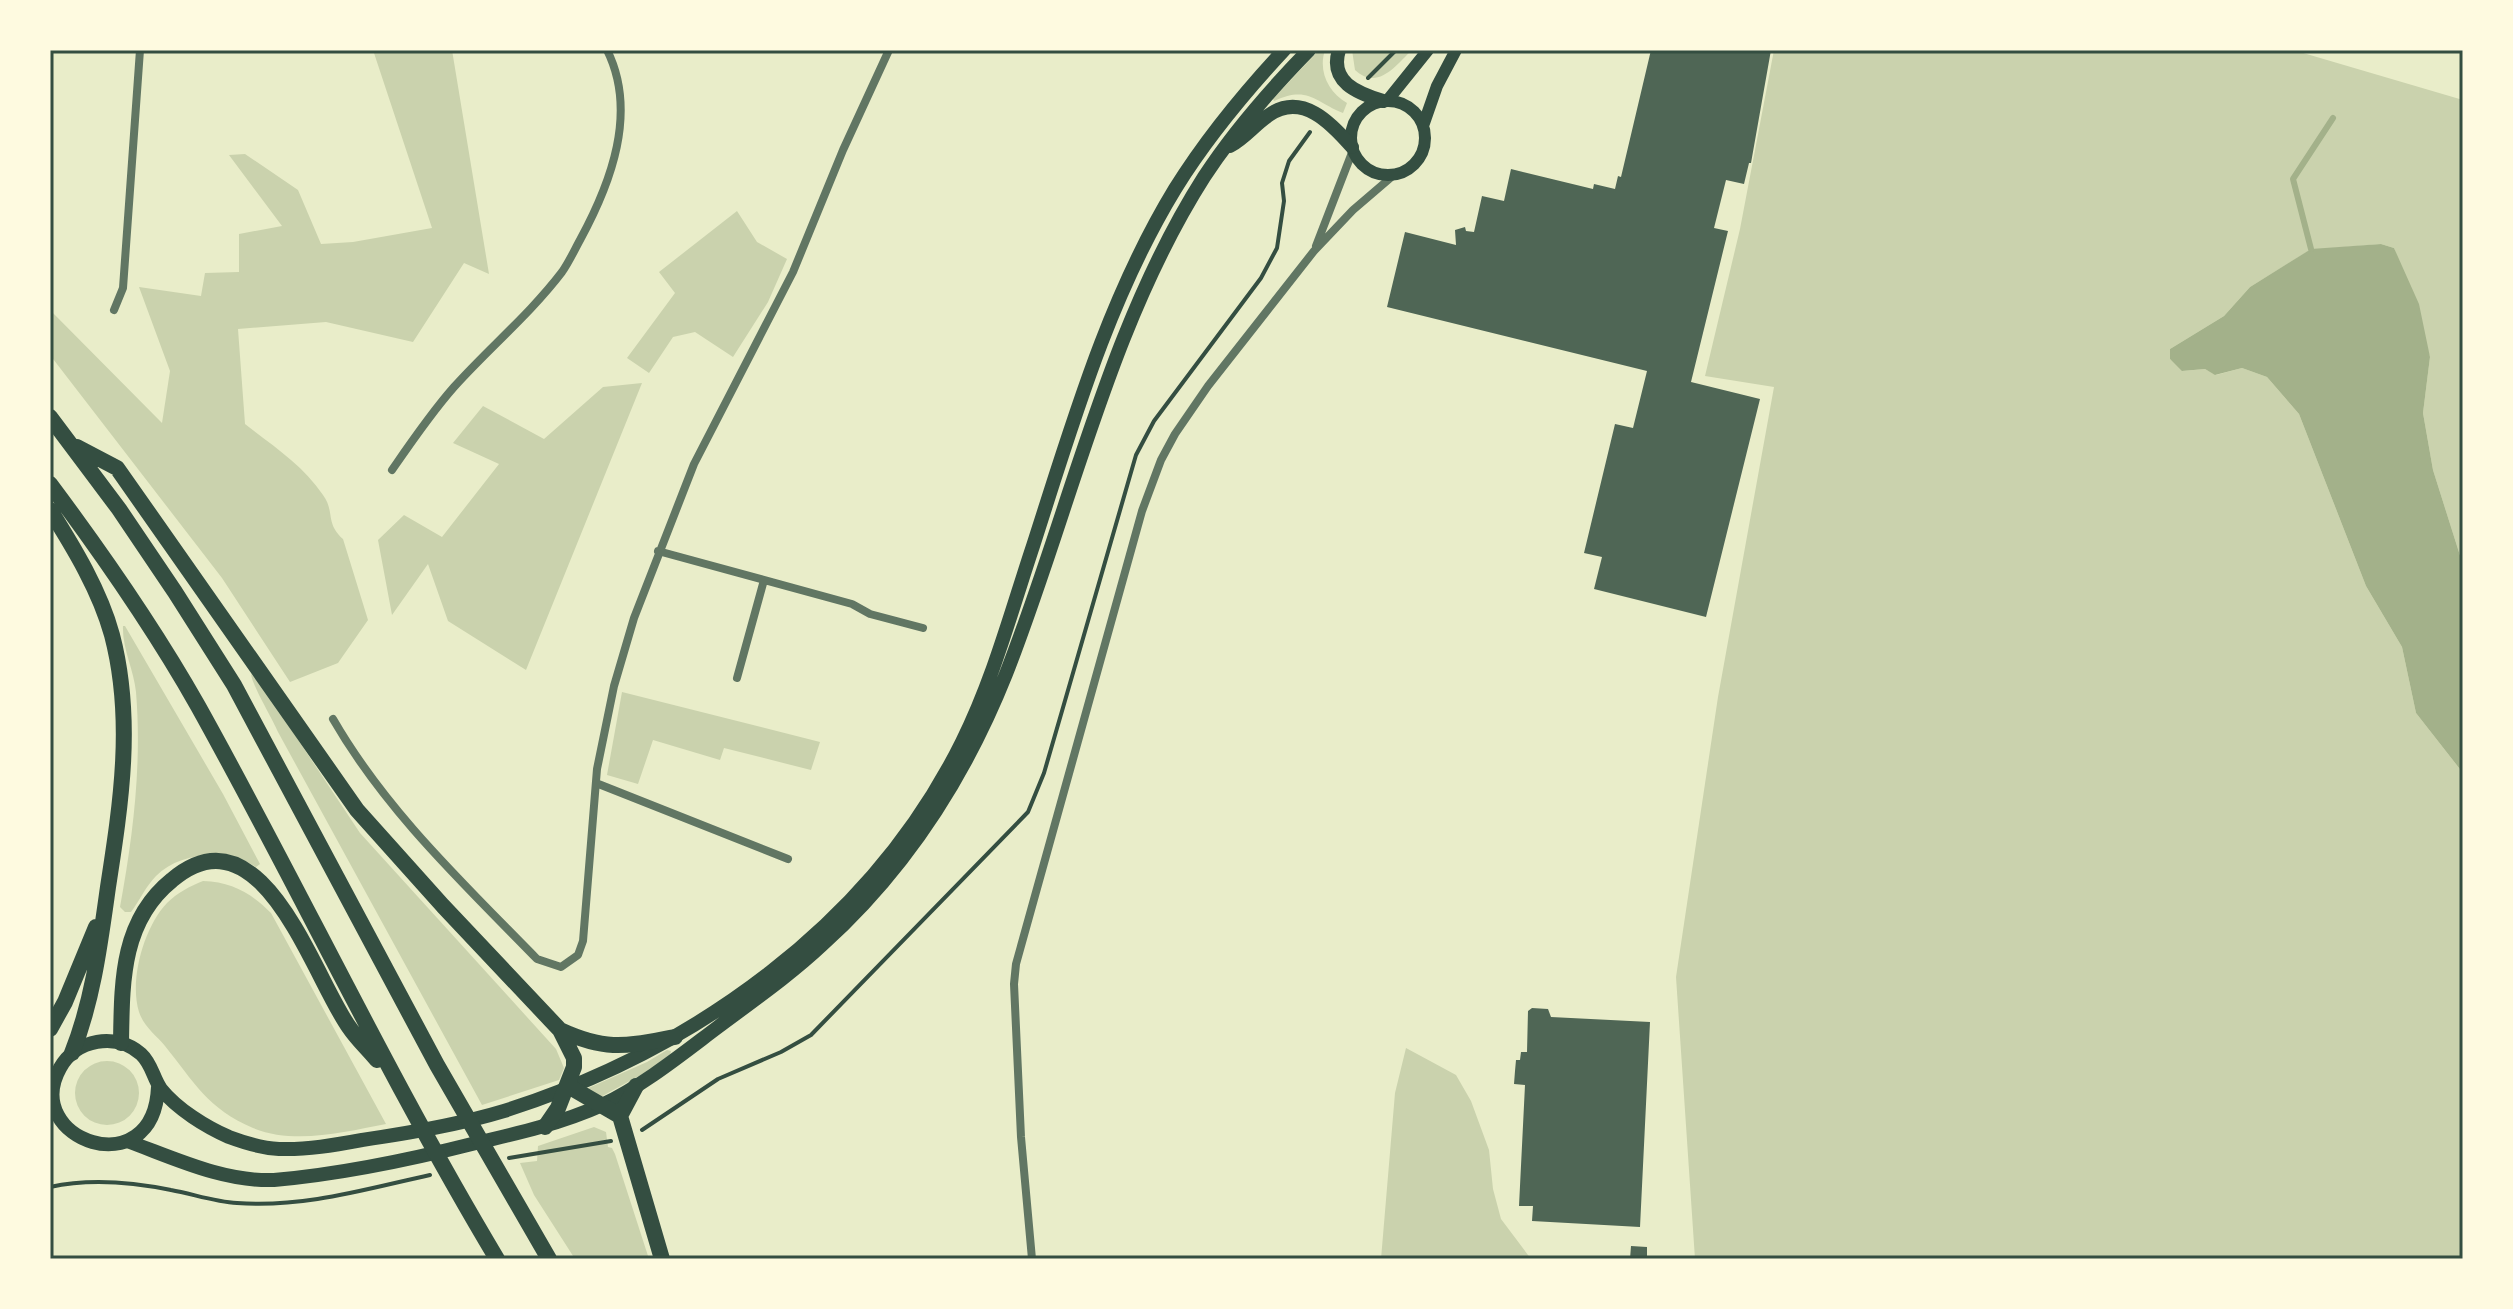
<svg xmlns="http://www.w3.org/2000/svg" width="2513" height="1309" viewBox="0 0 2513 1309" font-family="'Zilla Slab',serif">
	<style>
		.green { fill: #cad2ad }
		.water { fill: #a3b18a }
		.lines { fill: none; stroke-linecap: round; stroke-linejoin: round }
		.stream { stroke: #a3b18a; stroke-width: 6 }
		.building { fill: #4f6655 }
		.path { stroke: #344e41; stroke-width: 4 }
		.minor { stroke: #617663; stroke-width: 8 }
		.secondary { stroke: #344e41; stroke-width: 12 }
		.primary { stroke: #344e41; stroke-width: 14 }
		.motorway { stroke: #344e41; stroke-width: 16 }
		.neatline { fill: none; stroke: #344e41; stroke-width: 3 }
	</style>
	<rect width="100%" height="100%" fill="#e9edc9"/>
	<!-- green -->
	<path class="green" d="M373,50h79l37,224 -25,-11 -51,79 -87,-20 -88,7 7,95c28,22 58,41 78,71 12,16 2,28 20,44l25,81 -30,43 -48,19 -68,-104 -172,-223v-45l112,113 8,-52 -31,-84 62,9 4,-23 34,-1v-38l43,-8 -53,-71 16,-1 53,36 23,54 32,-2 79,-14z
		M1319,50h6c-7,21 3,42 22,53l-4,10c-28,-11 -35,-28 -69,-12l-1,-2z
		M1352,50h60c-17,16 -34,41 -57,20z
		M1774,50h519l170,50v465l-30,-95 -10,-57 7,-56 -36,-109 -13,-4 -71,6 -60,37 -26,29 -54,33v10l13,12 22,-2 11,6 26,-7 25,9 32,37 67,172 36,61 14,66 47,60v33l-3,2 3,37 -3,237 3,14v163h-768l-19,-282 42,-280 56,-310 -69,-11 35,-147z
		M737,211l20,31 30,17 -19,43 -35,55 -38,-25 -22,5 -24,36 -22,-15 48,-65 -16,-21z
		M642,383l-116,287 -78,-49 -20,-57 -36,51 -14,-75 26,-25 38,22 57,-73 -46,-21 30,-37 61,33 59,-52z
		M123,626h2l98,168 37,70 -4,3c-27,-18 -75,-16 -100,9 -10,10 -16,24 -25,36h-6l-5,-5c13,-71 22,-142 16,-215 -2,-22 -14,-44 -13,-66z
		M251,674l8,7 101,152 196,216 8,19 -5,12 -77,25 -204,-373c-6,-14 -26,-47 -27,-58z
		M622,692l198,50 -9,28 -87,-22 -4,12 -67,-20 -15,44 -31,-9z
		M203,881c29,1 48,12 68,32l115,211c-42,8 -91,21 -133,4 -45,-19 -59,-46 -88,-82 -9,-11 -21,-19 -26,-34 -10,-32 5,-85 28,-109 10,-10 23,-17 36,-22z
		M1406,1048l50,27 15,26 18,49 4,39 8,30 30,40h-150l14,-166z
		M667,1050l4,1 -1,4 -24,17 -49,27 -13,-9 63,-28z
		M75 1093a32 32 0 1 1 64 0a32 32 0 1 1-64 0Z
		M594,1127l12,5 2,15 4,1 3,6 34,105h-74l-41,-64 -14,-32 17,-2 1,-15z"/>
	<!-- water -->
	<path class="water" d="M2381,244l13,4 25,56 11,53 -7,56 10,57 30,95v208l-47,-60 -14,-66 -36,-61 -67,-172 -32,-37 -25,-9 -27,7 -10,-6 -23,2 -12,-12v-10l54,-33 26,-29 61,-38z"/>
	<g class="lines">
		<!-- stream -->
		<path class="stream" d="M2311,249l-18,-70 40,-61"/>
	</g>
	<!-- building -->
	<path class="building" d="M1651,50h120l-20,113h-2l-5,21 -18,-4 -12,48 14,3 -37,151 69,17 -54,218 -112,-28 8,-32 -18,-4 31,-129 18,4 14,-57 -260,-64 18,-75 51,13 -1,-15 10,-3 1,4 8,1 8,-36 22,5 7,-32 82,20 1,-5 21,5 3,-13 3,1z
		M1532,1008l16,1 3,8 99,5 -10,205 -108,-6 1,-15h-14l6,-121 -11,-1 1,-13 1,-11h4l1,-8h6l1,-41z
		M1631,1246l16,1v12h-17z"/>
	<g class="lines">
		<!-- path -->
		<path class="path" d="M1368,78l28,-28
			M642,1130l76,-51 63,-27 30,-17 217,-223 16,-39 18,-62 74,-256 18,-34 107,-143 16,-30 7,-47 -2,-18 7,-22 21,-29
			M509,1158l102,-17
			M50,1187c40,-9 82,-5 121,3 22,4 44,12 66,13 67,5 129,-14 193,-28"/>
		<!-- minor -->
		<path class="minor" d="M1316,246l37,-96
			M114,310l9,-22 17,-238
			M392,470c20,-29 39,-57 62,-83 35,-39 76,-73 108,-115 7,-10 12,-21 18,-32 31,-57 58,-128 27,-190
			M658,551l194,53 18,10 53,14
			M737,678l27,-98
			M333,719c53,92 131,165 204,240l24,8 17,-12 5,-14 14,-172 17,-83 20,-68 60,-154 99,-192 50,-122 46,-100
			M596,783l192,76
			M1032,1259l-11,-122 -7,-153 2,-20 126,-453 19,-51 14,-26 33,-48 106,-135 39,-41 42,-36"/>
		<!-- secondary -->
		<path class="secondary" d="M1387,101l41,-51
			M1351 138a37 37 0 1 1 74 0a37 37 0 1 1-74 0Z
			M1423,126l14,-40 19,-36"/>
		<!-- primary -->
		<path class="primary" d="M1339,50c-10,32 18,43 44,51
			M1230,146c16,-9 24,-21 39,-31 33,-23 62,8 83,32
			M158,1087c-4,100 -138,53 -98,-19 16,-29 56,-36 81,-14 11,10 12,24 20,35 16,20 45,38 68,48 16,6 33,11 50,12 28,1 56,-4 83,-9 47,-7 96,-15 142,-29 191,-61 368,-187 458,-369 31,-62 49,-130 71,-196 39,-121 75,-247 142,-357 31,-50 69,-96 109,-139
			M127,1141c47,17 96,41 147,39 69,-6 135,-20 202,-37 43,-10 86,-20 126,-38 42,-20 80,-51 116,-78 36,-27 72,-52 104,-82 82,-74 143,-168 184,-271 64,-163 103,-348 198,-497 30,-46 66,-87 105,-127"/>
		<!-- motorway -->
		<path class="motorway" d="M50,417l69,92 56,83 59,93 203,380 112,194
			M77,447l40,21 240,342 86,96 117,124 14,28v9l-16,41 -13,19
			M50,484c53,71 104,144 148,222 102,183 191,373 299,553
			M50,510c24,38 50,81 62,125 22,84 9,168 -4,252 -8,57 -15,113 -36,166
			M50,1029l15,-27 31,-75
			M560,1030c48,22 66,16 115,7
			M121,1043c1,-61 0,-122 51,-163 90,-76 141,97 177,147 8,12 19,22 28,33
			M636,1086l-16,30 42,143
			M570,1087l50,29"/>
	</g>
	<!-- border -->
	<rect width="2513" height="1309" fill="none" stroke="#fefae0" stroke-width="104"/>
	<rect x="52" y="52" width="2409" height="1205" class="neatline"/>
</svg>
